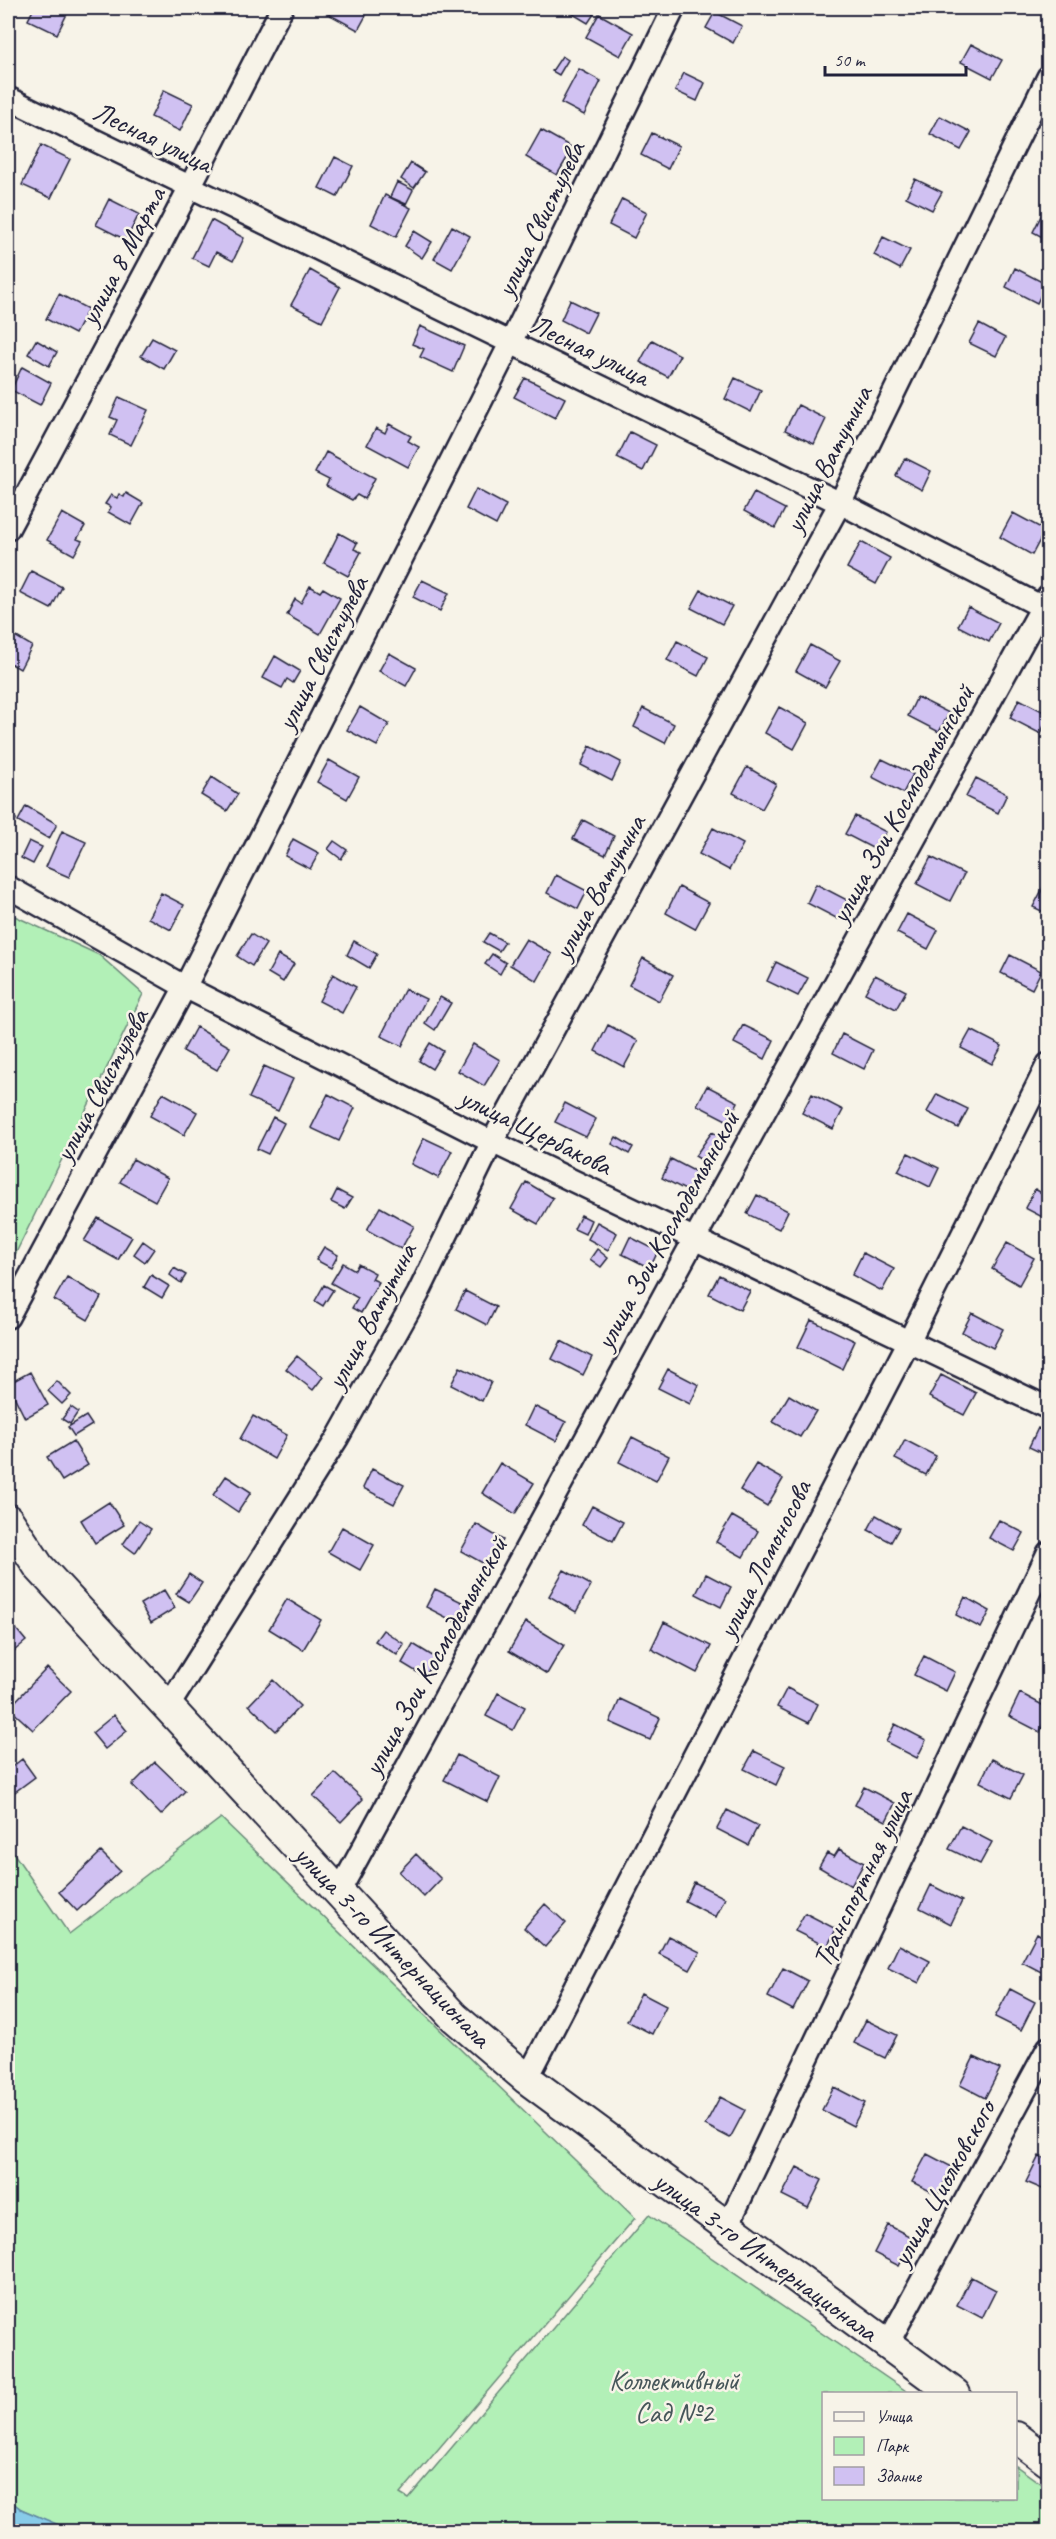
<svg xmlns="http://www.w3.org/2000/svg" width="1056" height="2539" viewBox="0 0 1056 2539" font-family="Caveat,sans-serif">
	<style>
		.green { fill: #b2f0b7; stroke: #6a8979; stroke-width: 1.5 }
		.water { fill: #88cbe9; stroke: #5f87a3; stroke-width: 1.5 }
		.building { fill: #d0c1f2; stroke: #22223b; stroke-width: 1.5 }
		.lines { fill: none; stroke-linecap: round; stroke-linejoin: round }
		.minor-casing { stroke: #22223b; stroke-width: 26 }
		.secondary-casing { stroke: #22223b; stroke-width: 34 }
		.minor { stroke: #f7f3e8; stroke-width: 21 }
		.secondary { stroke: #f7f3e8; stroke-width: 30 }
		.labels { text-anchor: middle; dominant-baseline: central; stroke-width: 5; stroke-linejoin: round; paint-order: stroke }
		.street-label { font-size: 28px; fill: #22223b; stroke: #f7f3e8 }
		.park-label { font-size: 28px; fill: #46565a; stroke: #f7f3e8 }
	</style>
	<rect width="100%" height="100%" fill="#f7f3e8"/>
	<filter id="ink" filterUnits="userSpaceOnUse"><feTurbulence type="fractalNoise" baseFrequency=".0167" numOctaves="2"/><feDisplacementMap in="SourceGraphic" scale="12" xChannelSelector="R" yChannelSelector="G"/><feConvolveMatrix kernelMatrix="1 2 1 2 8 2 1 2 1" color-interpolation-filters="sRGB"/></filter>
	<g filter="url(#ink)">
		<!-- green -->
		<path class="green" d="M8,913l91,42 44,39 -135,275z
			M221,1818l414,400 -235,276 8,5 241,-284 260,178 -85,1v104h192v-32l32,23v42l-975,1 -52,-23 -13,-10v-654l61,89z"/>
		<!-- water -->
		<path class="water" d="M8,2499l13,10 52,22h-65z"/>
		<!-- building -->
		<path class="building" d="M34,8h36l-13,26 -29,-14z
			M322,8h43l4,2 -11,20 -37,-20z
			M578,8h7l9,6 -6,9 -15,-9z
			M715,12l27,14 -9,17 -27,-15z
			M599,14l34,19 -13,23 -34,-19z
			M971,44l31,16 -10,18 -31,-16z
			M562,56l6,4 -9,15 -7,-4z
			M579,69l22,12 -17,34 -23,-12z
			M684,73l21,10 -8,18 -22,-10z
			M164,90l29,14 -13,27 -29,-14z
			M940,116l31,16 -10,18 -31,-16z
			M541,130l32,18 -16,27 -31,-18z
			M652,133l27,13 -11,23 -27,-14z
			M41,145l29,14 -19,39 -29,-13z
			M335,157l18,9 -16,31 -18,-9z
			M411,163l14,9 -11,16 -13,-9z
			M915,179l27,13 -10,18 -26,-13z
			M397,182l16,8 -7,14 -16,-7z
			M385,195l26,13 -15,29 -25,-13z
			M109,199l30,15 -13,26 -30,-15z
			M622,199l25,13 -13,26 -25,-13z
			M1042,214l6,3v23l-15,-8z
			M211,220l33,18 -11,23 -17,-9 -7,14 -17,-8z
			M452,226l18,10 -18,33 -18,-10z
			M414,231l18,11 -10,16 -17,-12z
			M883,237l27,13 -10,19 -26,-14z
			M1015,268l31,16 -9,19 -31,-16z
			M310,270l30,17 -18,34 -31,-16z
			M59,294l29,15 -13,25 -29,-15z
			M570,300l26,13 -10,20 -25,-13z
			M979,324l26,14 -9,18 -27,-13z
			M420,326l44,20 -11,26 -33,-15 4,-8 -12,-5z
			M152,338l23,12 -11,19 -23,-13z
			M36,340l21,12 -8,14 -21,-12z
			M652,340l28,15 -12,22 -28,-15z
			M22,367l29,16 -11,22 -29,-15z
			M525,378l40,20 -10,20 -41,-21z
			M735,378l26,12 -10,22 -26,-13z
			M119,397l29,13 -17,35 -21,-10 7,-15 -7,-3z
			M798,405l28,14 -12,25 -29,-14z
			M389,424l22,12 -3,5 11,6 -11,20 -41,-22 9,-17 9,5z
			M630,432l26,13 -13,26 -26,-13z
			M326,452l49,26 -11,21 -7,-4 -5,5 -26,-14 3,-6 -14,-7z
			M905,458l26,13 -9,19 -26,-14z
			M476,489l30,16 -10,20 -30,-16z
			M126,493l17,10 -12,22 -23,-13 3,-5 -6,-3 6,-9 6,3 2,-4 5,3z
			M754,493l31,16 -10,19 -31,-17z
			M62,513l23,13 -8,13 5,2 -8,14 -27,-15z
			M1013,513l32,17 -13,25 -32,-18z
			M339,533l18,10 -3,6 7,3 -13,24 -24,-13z
			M861,542l29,16 -14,26 -29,-16z
			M31,571l31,16 -11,22 -31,-16z
			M422,580l27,13 -9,18 -27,-14z
			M310,586l10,6 3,-4 17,10 -20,36 -33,-19 8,-16 6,4z
			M701,590l31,16 -10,18 -31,-16z
			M968,607l31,16 -10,19 -31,-16z
			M8,632l24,14 -12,23 -12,-7z
			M677,641l31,16 -10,19 -31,-16z
			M1048,644v17l-6,-3z
			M810,645l30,16 -15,26 -29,-16z
			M389,653l27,15 -10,18 -27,-15z
			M275,656l25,15 -7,12 -6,-4 -5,9 -19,-10z
			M917,697l32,16 -10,19 -31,-16z
			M1019,699l29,15 -7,20 -31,-16z
			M360,707l29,17 -12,22 -30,-16z
			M779,707l29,16 -14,26 -29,-16z
			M643,708l31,16 -9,19 -31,-16z
			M590,746l31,16 -9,19 -31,-16z
			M882,759l31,15 -10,19 -31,-16z
			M329,760l30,17 -12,22 -30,-17z
			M747,767l29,17 -14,25 -29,-16z
			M212,777l26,17 -11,17 -26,-16z
			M976,778l31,16 -9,19 -32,-16z
			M26,806l31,18 -8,15 -31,-18z
			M8,814l8,5 -8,17z
			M855,816l31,16 -10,18 -31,-16z
			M583,820l31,16 -9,19 -32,-16z
			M713,828l30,16 -14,26 -30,-16z
			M62,831l24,11 -17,35 -23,-10z
			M293,839l26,14 -9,16 -25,-13z
			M29,841l13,6 -9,17 -12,-6z
			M334,841l13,9 -6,9 -13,-10z
			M931,857l33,17 -14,27 -33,-17z
			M556,875l31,16 -9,18 -31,-16z
			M816,884l31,16 -9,19 -31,-16z
			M679,887l30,16 -14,26 -29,-16z
			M1043,888l5,3v23l-15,-7z
			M161,893l23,12 -13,25 -23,-12z
			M907,914l31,16 -10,19 -31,-16z
			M489,933l16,9 -6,9 -16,-9z
			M251,934l15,10 -14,22 -15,-10z
			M526,939l26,15 -15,27 -27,-16z
			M354,941l23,13 -8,14 -22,-13z
			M492,954l14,9 -6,11 -15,-10z
			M278,955l16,9 -11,18 -15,-9z
			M1010,955l31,16 -9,18 -31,-16z
			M643,958l30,17 -14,26 -30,-16z
			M776,962l32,16 -10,18 -31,-15z
			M333,974l23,13 -14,26 -23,-12z
			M875,975l31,16 -10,18 -31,-16z
			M405,989l21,10 -24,47 -21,-10z
			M440,997l11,6 -16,27 -10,-7z
			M608,1025l30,16 -14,26 -29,-16z
			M743,1025l31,15 -9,19 -31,-16z
			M196,1027l34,20 -13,23 -34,-19z
			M971,1030l31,16 -10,18 -31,-16z
			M842,1034l31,16 -9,19 -31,-16z
			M430,1043l13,8 -11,18 -13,-8z
			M473,1044l27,16 -16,26 -26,-15z
			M264,1066l29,13 -15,32 -29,-13z
			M707,1086l31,16 -10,19 -31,-16z
			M163,1093l34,19 -13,23 -34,-19z
			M328,1094l27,14 -16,33 -28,-13z
			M812,1094l31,16 -10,19 -31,-16z
			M937,1094l31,15 -10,19 -31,-16z
			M565,1103l31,16 -10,18 -31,-15z
			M273,1117l11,6 -16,31 -11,-5z
			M712,1132l11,6 -17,25 -11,-7z
			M616,1137l17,10 -4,7 -17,-10z
			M424,1138l28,13 -14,27 -27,-14z
			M908,1153l31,15 -9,19 -32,-16z
			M133,1159l35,19 -13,23 -35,-19z
			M671,1159l31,16 -9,19 -31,-16z
			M526,1182l27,16 -15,26 -27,-15z
			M1035,1189l13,8v23l-23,-12z
			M337,1190l15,8 -7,11 -14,-7z
			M757,1195l31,16 -9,18 -32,-15z
			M380,1207l34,19 -13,23 -34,-19z
			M581,1215l10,5 -6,14 -11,-5z
			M98,1218l34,19 -14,23 -34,-19z
			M597,1222l20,11 -9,17 -20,-11z
			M630,1237l28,14 -8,17 -28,-14z
			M143,1241l11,8 -9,13 -11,-8z
			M1007,1243l27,15 -15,27 -27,-16z
			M324,1247l14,8 -7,13 -15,-8z
			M597,1249l11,9 -7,9 -11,-8z
			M863,1253l31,16 -12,22 -30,-16z
			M343,1263l12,7 3,-6 17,9 -3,6 7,3 -18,31 -9,-5 6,-10 -27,-15z
			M174,1268l12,7 -5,8 -11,-8z
			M151,1275l18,11 -7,12 -18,-11z
			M719,1275l31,16 -10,19 -31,-16z
			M67,1277l34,20 -13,23 -34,-20z
			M324,1285l9,5 -10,16 -8,-5z
			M465,1291l31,16 -9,18 -31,-16z
			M972,1313l31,16 -10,19 -31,-16z
			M811,1320l44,21 -13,28 -44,-22z
			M561,1341l31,16 -9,18 -31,-16z
			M297,1356l26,21 -10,13 -27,-21z
			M460,1367l31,15 -9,19 -31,-16z
			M668,1369l31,16 -9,19 -32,-16z
			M30,1372l18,33 -23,13 -17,-34z
			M941,1375l35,18 -12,22 -35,-18z
			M57,1381l14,14 -9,9 -14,-13z
			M789,1395l27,16 -16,26 -27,-15z
			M534,1406l32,16 -10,19 -31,-16z
			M71,1407l7,5 -8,12 -8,-5z
			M86,1416l6,9 -18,11 -6,-9z
			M253,1416l34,19 -13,24 -34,-20z
			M1038,1428l10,5v23l-19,-9z
			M632,1437l37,19 -13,25 -37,-19z
			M905,1440l31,16 -10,19 -31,-16z
			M73,1441l15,24 -26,16 -15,-24z
			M500,1463l34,20 -19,31 -33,-21z
			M756,1464l27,15 -16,27 -27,-16z
			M372,1469l32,16 -10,19 -31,-16z
			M226,1476l25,16 -13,20 -25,-17z
			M109,1502l15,23 -29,18 -14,-23z
			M592,1506l31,16 -10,19 -31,-16z
			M876,1515l23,13 -8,14 -23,-12z
			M732,1516l26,15 -15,26 -27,-15z
			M999,1520l25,13 -10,18 -25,-13z
			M139,1521l12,8 -16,24 -12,-9z
			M476,1524l27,16 -15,26 -27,-15z
			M342,1527l32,18 -14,25 -32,-18z
			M564,1570l27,15 -15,27 -27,-16z
			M189,1574l13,9 -13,19 -13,-8z
			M706,1574l25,13 -10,20 -25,-13z
			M435,1589l31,15 -9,19 -31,-16z
			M164,1590l11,18 -24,15 -11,-19z
			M965,1597l25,14 -9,17 -25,-13z
			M287,1599l34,21 -18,30 -34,-21z
			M526,1622l38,23 -17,29 -38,-23z
			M664,1622l47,24 -14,27 -46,-24z
			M12,1624l14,17 -18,15v-29z
			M383,1630l21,14 -7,11 -22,-14z
			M413,1644l23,14 -11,19 -23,-14z
			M924,1656l31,16 -9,19 -32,-16z
			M47,1668l24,23 -38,39 -24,-22z
			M273,1680l27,26 -24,25 -27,-26z
			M787,1688l31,16 -9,19 -32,-16z
			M498,1693l27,14 -12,23 -27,-14z
			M1020,1693l28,15v6l-8,18 -31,-16z
			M620,1699l40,19 -10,22 -40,-18z
			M114,1715l13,16 -22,18 -13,-16z
			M895,1724l31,16 -9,18 -31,-16z
			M754,1751l31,15 -9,19 -32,-16z
			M457,1755l43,22 -12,25 -44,-22z
			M22,1759l13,18 -27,20v-27z
			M992,1759l31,16 -12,23 -31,-16z
			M155,1762l30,29 -24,24 -29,-30z
			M335,1773l28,26 -22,23 -28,-26z
			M864,1787l31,16 -9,18 -31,-16z
			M727,1810l31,16 -10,19 -31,-16z
			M961,1826l31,16 -12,22 -31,-15z
			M839,1849l25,14 -13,23 -32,-19 8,-14 7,4z
			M101,1852l19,19 -43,40 -18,-19z
			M416,1854l25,25 -17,18 -25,-25z
			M694,1882l31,16 -9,19 -31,-16z
			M931,1885l31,16 -11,23 -31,-16z
			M545,1904l21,19 -21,24 -21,-19z
			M805,1913l31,16 -9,18 -32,-16z
			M1037,1933l11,7 -1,35 -25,-13z
			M668,1936l32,16 -10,18 -31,-16z
			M899,1945l31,16 -11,22 -31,-15z
			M783,1968l25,13 -15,29 -25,-13z
			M1010,1989l25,13 -14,28 -26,-13z
			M641,1993l25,13 -14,28 -25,-13z
			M866,2020l31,15 -12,23 -31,-15z
			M974,2057l26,12 -15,29 -25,-13z
			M834,2087l31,16 -12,23 -31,-16z
			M720,2097l25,13 -15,28 -25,-13z
			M927,2154l25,13 -14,28 -26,-13z
			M1039,2156l9,4 -1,31 -21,-9z
			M797,2167l25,13 -14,28 -26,-13z
			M888,2225l25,13 -14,28 -25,-13z
			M971,2277l25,13 -14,28 -25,-13z"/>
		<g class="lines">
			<defs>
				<path id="minor" d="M8,98l832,405 208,107
					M8,529l151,-282 123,-239
					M8,887l177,100 307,155 556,266
					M8,1317l177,-330 325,-643 164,-336
					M168,1707l170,-270 80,-143 74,-152 348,-639 208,-426
					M339,1892l356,-654 353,-642
					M527,2079l382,-738 139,-277
					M727,2227l321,-674
					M887,2345l161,-297"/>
				<path id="secondary" d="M8,1520l31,47 415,450 73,62 428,315
					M1016,2437l32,24"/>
			</defs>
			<!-- minor casing -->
			<use href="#minor" class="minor-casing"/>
			<!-- secondary casing -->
			<use href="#secondary" class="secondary-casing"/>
			<!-- minor -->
			<use href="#minor" class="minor"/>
			<!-- secondary -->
			<use href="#secondary" class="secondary"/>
		</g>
	</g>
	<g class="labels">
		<!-- street labels -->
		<g class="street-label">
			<text transform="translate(153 137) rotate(26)">Лесная улица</text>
			<text transform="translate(540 219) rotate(-64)">улица Свистулева</text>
			<text transform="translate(122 256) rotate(-62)">улица 8 Марта</text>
			<text transform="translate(590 350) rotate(26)">Лесная улица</text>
			<text transform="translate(828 459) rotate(-63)">улица Ватутина</text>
			<text transform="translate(322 653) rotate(-63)">улица Свистулева</text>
			<text transform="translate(902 804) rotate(-61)">улица Зои Космодемьянской</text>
			<text transform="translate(599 887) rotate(-61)">улица Ватутина</text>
			<text transform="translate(101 1085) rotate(-62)">улица Свистулева</text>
			<text transform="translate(536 1131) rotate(26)">улица Щербакова</text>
			<text transform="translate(667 1230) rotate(-61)">улица Зои Космодемьянской</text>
			<text transform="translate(371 1316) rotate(-62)">улица Ватутина</text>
			<text transform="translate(764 1559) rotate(-63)">улица Ломоносова</text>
			<text transform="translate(435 1656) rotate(-61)">улица Зои Космодемьянской</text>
			<text transform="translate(862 1878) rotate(-64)">Транспортная улица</text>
			<text transform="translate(393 1946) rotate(46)">улица 3-го Интернационала</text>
			<text transform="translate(943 2183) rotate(-61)">улица Циолковского</text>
			<text transform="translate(766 2256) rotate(36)">улица 3-го Интернационала</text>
		</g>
		<!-- park labels -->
		<g class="park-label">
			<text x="674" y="2380">Коллективный<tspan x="674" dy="32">Сад №2</tspan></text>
		</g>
	</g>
	<!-- margin -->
	<rect width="1056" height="2539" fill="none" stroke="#f7f3e8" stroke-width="30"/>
	<rect x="15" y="15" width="1026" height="2509" fill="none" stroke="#22223b" stroke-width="2" filter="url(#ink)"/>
	<!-- legend -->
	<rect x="822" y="2392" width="195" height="108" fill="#f7f3e8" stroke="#a29fa3" stroke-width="1.5"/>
	<rect x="834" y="2412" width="30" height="9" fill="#f7f3e8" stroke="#a29fa3" stroke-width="1.5"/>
	<text x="876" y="2422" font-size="18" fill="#22223b">Улица</text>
	<rect x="834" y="2437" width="30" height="18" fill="#b2f0b7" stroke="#a29fa3" stroke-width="1.5"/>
	<text x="876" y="2452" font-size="18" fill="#22223b">Парк</text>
	<rect x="834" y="2467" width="30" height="18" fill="#d0c1f2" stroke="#a29fa3" stroke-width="1.5"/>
	<text x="876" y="2482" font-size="18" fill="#22223b">Здание</text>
	<!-- scale -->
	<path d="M825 66v9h141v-9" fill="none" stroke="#22223b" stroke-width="3"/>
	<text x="834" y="66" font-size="18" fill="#22223b" stroke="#f7f3e8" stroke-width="4.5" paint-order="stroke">50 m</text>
</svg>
